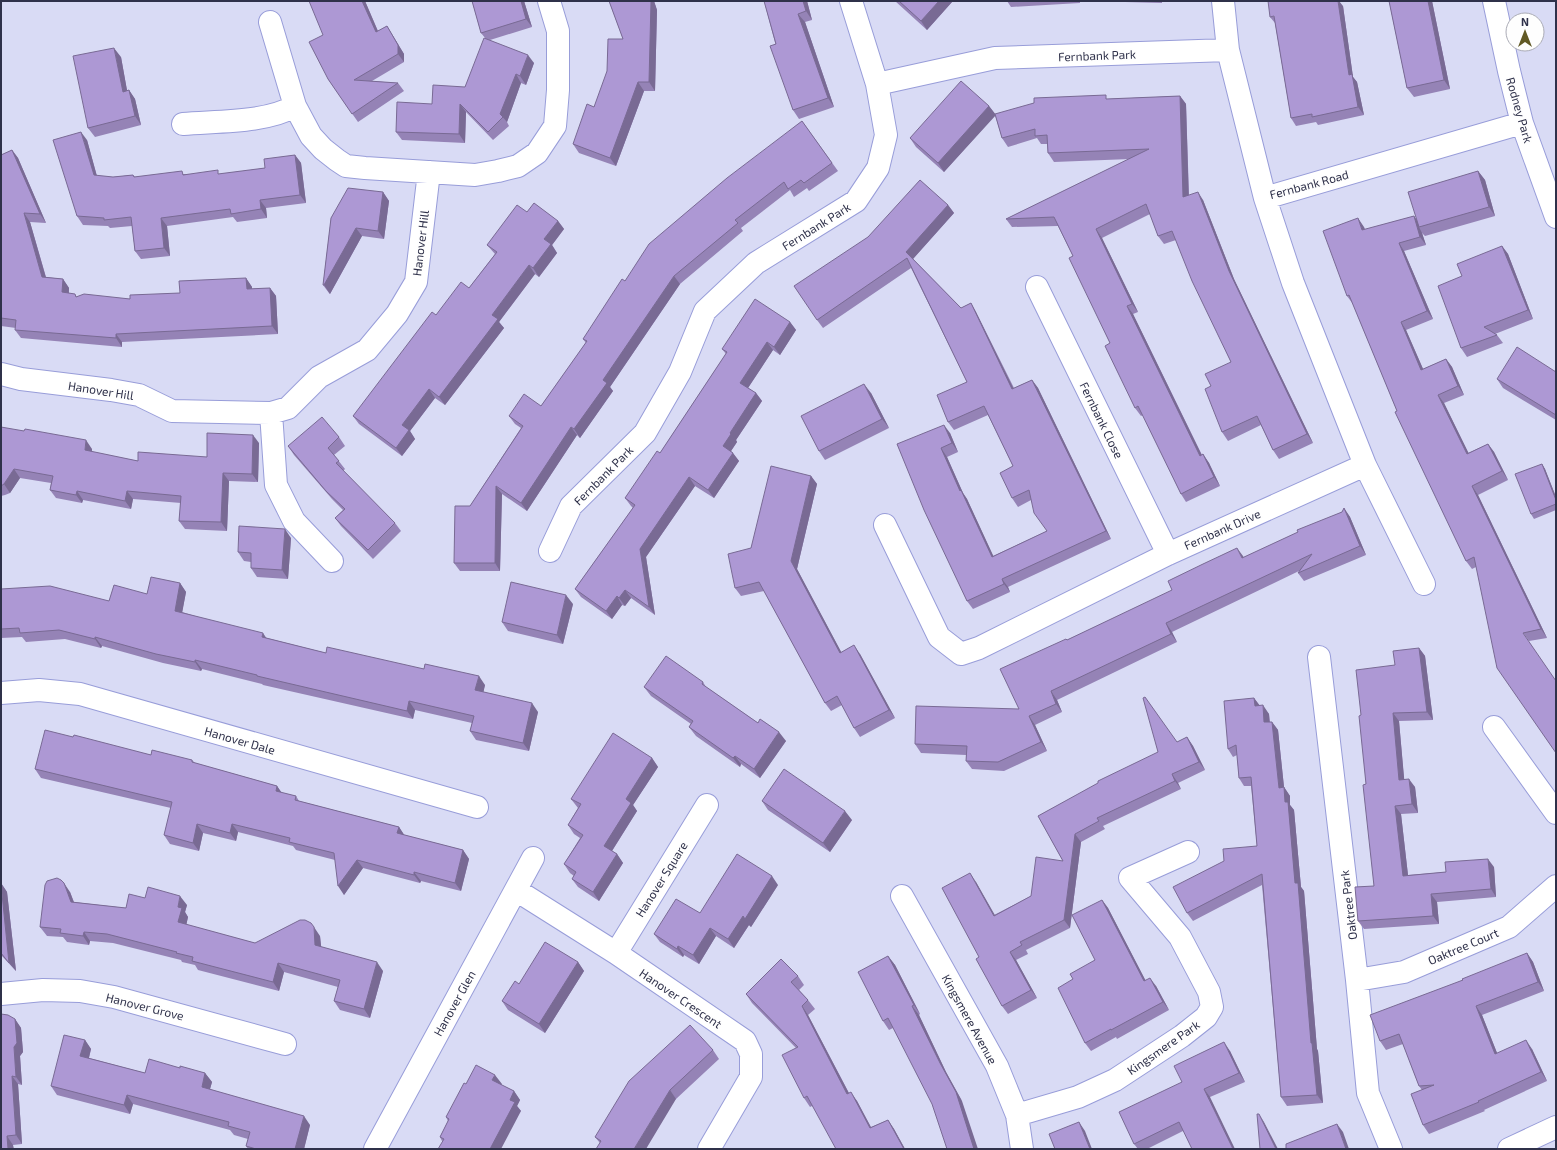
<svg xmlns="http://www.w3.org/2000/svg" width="1557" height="1150" viewBox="0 0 1557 1150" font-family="'Exo 2',sans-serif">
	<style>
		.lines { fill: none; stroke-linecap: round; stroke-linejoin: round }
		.street-casing { stroke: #989dd9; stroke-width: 24 }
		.street { stroke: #fff; stroke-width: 22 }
		.wall { fill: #9583b6 }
		.shaded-wall { fill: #796a94 }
		.building { fill: #ad98d4; stroke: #796a94 }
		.labels { text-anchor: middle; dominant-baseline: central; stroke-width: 3.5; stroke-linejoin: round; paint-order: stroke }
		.street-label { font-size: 12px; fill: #2f314a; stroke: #fefefe }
	</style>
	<rect width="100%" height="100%" fill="#d9dbf5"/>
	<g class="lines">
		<defs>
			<path id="street" d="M851,1l26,83
				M1223,1l5,49 37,148 257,-75
				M1494,1l15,70 13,52 34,94
				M270,22l25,84 16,30 12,13 14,11 9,6 19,2 110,7 23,-4 20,-5 19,-13 18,-27 3,-36v-59l-9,-30
				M183,124c33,-3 83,-1 112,-18
				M1037,287l131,267
				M1,374l20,5 90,11 28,5 33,16 99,2 17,-5 31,-31 48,-27 30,-36 19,-32 13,-110
				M271,413l5,72 18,36 38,40
				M1365,465l59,119
				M885,525l54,112 22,17 18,-6 189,-94 197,-89 -72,-182 -28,-85
				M550,551l21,-45 74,-73 35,-61 25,-61 51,-48 100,-62 22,-33 8,-33 -9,-51 118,-26 233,-8
				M1319,657l38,323 11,113 23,56
				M1,693l38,-3 41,4 397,113
				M1494,727l62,86
				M516,890l100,63 129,88 6,13v23l-42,72
				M902,896l95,170 20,49 5,34
				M616,953l91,-148
				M1357,980l47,-8 105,-45 47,-41
				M1,994l42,-4 37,1 34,6 171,47
				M1017,1115l61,-18 37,-17 67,-44 24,-19 6,-10 -3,-15 -29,-55 -50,-59 58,-26
				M375,1149l158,-291
				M1509,1149l47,-22"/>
		</defs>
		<!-- street casing -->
		<use href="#street" class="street-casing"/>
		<!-- street -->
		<use href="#street" class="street"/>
	</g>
	<!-- wall -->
	<path class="wall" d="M365,1l13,30 9,-5 17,28v8l-32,19 26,2 6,8 -46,31 -30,-43 -5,-44z
		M472,1h52l8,26 -42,13 44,23 -8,22 -5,-2 -14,39 2,4 -16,14 -27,-28 -1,31 -63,-3 -6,-8 36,-28 33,-17 21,-48 -5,-6z
		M609,1h45l3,9 -2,81h-11l-28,75 -37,-13 -6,-9 21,-37 29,-68z
		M764,1h43l5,19 -7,2 29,85 -35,12 -6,-9z
		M895,1h57v1l-25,28z
		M1007,1h73v2l-69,4z
		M1124,1h38v2l-37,-1z
		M1389,1h43l18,88 -36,8 -7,-9z
		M1343,6l10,71 4,5 7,33 -46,10 -2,-3 -20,4 -5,-8 -16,-95 -5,-6z
		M121,57l6,34 2,-1 6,9 6,26 -46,12 -7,-9z
		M1180,96l6,8 3,91 14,5 31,79 79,164 -34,16 -6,-9 -12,-25 -33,16 -6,-9 -11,-46 20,-24 -55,-122 -12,4 -6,-8 -8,-22 -48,24 36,74 -5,2 69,141 1,-1 6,9 11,23 -34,16 -5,-8 -38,-79 -2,1 -6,-8 -25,-65 -37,-87 -15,-30 -46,1 -6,-8 124,-60 -76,3 -6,-9 -1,-9h-6l-4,-6 -29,9 -6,-9 -7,-23 -51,57 -28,-25 -6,-9 79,-32 6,8 113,-15z
		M802,121l36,50 -29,20 -2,-3 -13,9 -4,-7 -49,38 2,3 -63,53 -70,103 3,4 -33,47 -3,-3 -50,76 -25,-17 -2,77h-40l-6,-8 16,-57 51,-78 -6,-4 -6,-8 32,-10 45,-63 -3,-4 42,-58z
		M87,140l10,36 16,1 20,-2 2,2 50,-3h35l45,-6 30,-13 6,8 5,40 -40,5 1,10 -30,4 -4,-5 -66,9 3,30 -29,3 -6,-8 -3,-25 -22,2 -2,-2 -25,-1 -6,-9z
		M12,150l6,8 28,65 -16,-1 16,55 17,2 6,9v5l8,4 53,2 50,-6 66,-15 6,9v2l18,-1 6,8 2,38 -156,8v5l-101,-9 -6,-8 1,-2 -15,-2v-171z
		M1478,171l7,9 10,36 -70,20 -3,-3 4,12 -22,6 29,68 -27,11 17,39 23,-10 6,8 12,28 -20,8 24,50 20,-9 6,8 14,28 -30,15 69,143 -18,3 -53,-74 -4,2 -6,-8 -69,-150 -44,-107 -6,-8 17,-69 1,3 49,-14 2,3z
		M383,192l6,9 -5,38 -22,-3 -32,58 -1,-1 -6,-8 8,-67z
		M948,205l6,8 -41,46 48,49 10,-5 5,9 38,76 18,-8 6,8 73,151 -103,48 2,5 -37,17 -6,-8 -70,-157 53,-11 8,19 -11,5 16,36 4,6 26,57 54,-25 -16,-31 -13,7 -6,-9 1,-32 -25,-51 -34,15 -6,-8 19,-40 -56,-114 -88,60 -6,-8z
		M527,212l31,9 6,8 -12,16 5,8 -18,24 -4,-3 -36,48 5,6 -59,77 -10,-7 -25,33 5,8 -13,17 -43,-32 -6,-8 83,-101 33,-27 26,-34 -8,-9z
		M1502,246l6,8 25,65 -38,15 2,1 6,8 -36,14 -6,-9 1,-72z
		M790,322l6,8 -16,25 -7,-5 -25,38 8,5 6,8 -26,39 1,2 -6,9 8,10 -25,37 -19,-12 -49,71 9,58 -24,-17 -6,8 -3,-1 -10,14 -31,-22 -6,-8 58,-81 -2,-2 -6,-8 35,-45 66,-99 -4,-5z
		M1556,372v48l-53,-32 -6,-9z
		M871,393l18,35 -64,32 -6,-9z
		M1,427l91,22v3l46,9 69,-4 52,-14 -1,39 -29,-1 -2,50 -42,-2 -6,-8 2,-18 -48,-4 -2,10 -48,-9 -1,3 -26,-5 -6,-8 1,-7 -31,-5 -10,15 -5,2 -4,1z
		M339,437l6,9 -11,9 11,14 -2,2 52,52 6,8 -28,28 -32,-33 -6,-8 8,-8 -11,-11 -38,-44 -6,-9z
		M1542,464l3,5 11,28v13l-22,9 -3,-5z
		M811,476l6,8 -20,85 44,83 19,2 35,64 -35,19 -6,-9 -12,-23 -11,6 -6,-8 -61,-112 -23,5 -6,-8 16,-40z
		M1344,508l6,9 16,38 -62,26 -6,-8 1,-2 -127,61 5,10 -120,58 5,12 -27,13 12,26 -43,20 -32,-2 -6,-8v-6l-45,-2 -6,-9 104,-35 48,-69 275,-128z
		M291,538l-3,41 -31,-2 -6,-9v-6l-7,-1 -6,-9z
		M180,583l6,9 -4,20 85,26 59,15 159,32 -2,7 55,20 -9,39 -53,-11 -6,-9 2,-8 -57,-13 -2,9 -150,-34 -1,-1 -60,-15 -1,2 -38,-8 -61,-17 -1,2 -36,-9 -39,3 -4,-5 -21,1v-49l108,12 38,-7z
		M573,604l-10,40 -55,-13 -6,-9z
		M1419,648l6,8 8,64 -34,1 5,58 11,8 3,26 -17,1 7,61 38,-3 48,-5 2,30 -59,5 2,22 -75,5 -6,-8 16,-35 -8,-102 -5,-69z
		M703,682l3,5 52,36 28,18 -26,37 -19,-14 -1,3 -44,-31 -7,-9 2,-3 -40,-28 -7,-9z
		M1254,698l6,8 9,8 1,8h2l6,8 6,57 6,9v9l4,5 7,77 3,4 13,158 1,2 5,52 -36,3 -6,-9 -19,-212 -69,36 -6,-8 70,-67 -6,-60h-7l-5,-8 -2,-23 -4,2 -5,-8z
		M73,737l78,18 41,5 3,3 82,23 5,7 14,3 3,5 100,26 5,8 59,15 6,9 -8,32 -40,-10 -1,2 -57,-15 -19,27 -9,-35 -39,-10 -3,-4 -55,-14 -2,9 -33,-8 -4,18 -29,-7 -6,-9 7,-27 -130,-30 -6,-9z
		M1187,737l6,9 12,24 -27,13 3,6 -78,37 2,3 -24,13 -11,86 -44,22 2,4 -12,6 21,38 -29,16 -6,-8 -23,-49 -3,-75 18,33 37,-19 32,-35 -25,-45z
		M652,758l6,9 -25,38 4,6 -25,40 5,3 6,9 -24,38 -21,-14 -6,-8 2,-3 -4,-3 -6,-9 16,-26 -6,-4 -6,-9 10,-17 -7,-9z
		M762,801l90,19 -22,32 -62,-42z
		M1,883l6,9 9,79 -15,-16z
		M778,885l-27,42 -2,-2 -15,23 -18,-12 -17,28 -15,-9 -1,2 -23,-15 -6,-8z
		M70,892l4,10 52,6 19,-10 42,7 -2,7 3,5 -2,8 69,18 65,-7 1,11 62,24 -13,47 -30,-8 -6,-9 4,-14 -54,-15 -5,19 -81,-21 -3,-5 -13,-3 -1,-2 -68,-17 -23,-2 -1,4 -22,-3 -4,-5 -16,-1 -7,-9z
		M1102,900l6,8 37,72 11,6 13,24 -52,29 -1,-2 -25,14 -6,-8 -12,-64 22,-19z
		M1527,953l6,9 11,29 -62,24 15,38 35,-4 15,32 -63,29 1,1 -56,23 -6,-9 -1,-35 -3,-4 -16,-42 -17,6 -6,-9 83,-61z
		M888,956l7,9 25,49 -1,1 27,57 16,29 -69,-73 -4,2 -6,-9z
		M578,962l6,9 -39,62 -37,-23 -6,-9 17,-17z
		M798,976l6,9 -5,5 9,10 7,9 -7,6 41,78 8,8 14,26 17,-7 6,9 11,20 -93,-43 -2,1 -6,-9 -8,-50 -44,-45 -6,-9z
		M15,1019l6,9 2,24 -3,4 2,29 -4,-1 4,60 -9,1 -12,4z
		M85,1040l6,9 -2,9 56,15 35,-5 25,5 7,9 -2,7 100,36 -6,24h-56l-2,-3 2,-7 -14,-4 -4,-5 -97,-26 -3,10 -73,-19 -6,-9z
		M713,1050l6,9 -43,40 -76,44 -5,-6z
		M1230,1051l15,31 -35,15 -27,34 -36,18h-9l-4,-5 48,-62z
		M466,1084h36l-1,1 13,6 6,9 -3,6 4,5 -79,30 -2,-4 8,-16 -2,-4z"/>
	<!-- shaded-wall -->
	<path class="shaded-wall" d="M362,1h3l17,40 -6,-9z
		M521,1h3l8,26 -6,-8z
		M651,1h3l3,9 -2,81 -6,-9z
		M803,1h4l5,19 -6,-9z
		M939,1h13v1l-25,28 -6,-9z
		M1338,1h1l4,5 10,71 4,5 7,33 -6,-8 -9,-32z
		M1428,1h4l18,88 -6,-9z
		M798,14l7,8 29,85 -6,-9z
		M387,26l17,28v8l-6,-8z
		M114,48l7,9 8,44 -6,-9z
		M528,55l6,8 -8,22 -6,-9z
		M516,74l5,9 -14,39 -7,-8z
		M638,82l6,9 -28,75 -6,-8z
		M129,90l6,9 6,26 -6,-9z
		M1180,96l6,8 3,102 -6,-9z
		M460,104l6,8 -1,31 -6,-9z
		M989,106l7,9 -52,57 -6,-9z
		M81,132l6,8 12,44 -5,-9z
		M12,150l6,8 28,65 -6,-9z
		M295,155l6,8 5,40 -6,-8z
		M1478,171l7,9 10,36 -6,-9z
		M383,192l6,9 -5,38 -6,-8z
		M1198,192l5,8 31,79 79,164 -6,-9 -78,-163z
		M260,200l6,8 1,10 -6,-9z
		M948,205l6,8 -42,47 -6,-8z
		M24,213l6,9 18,63 -6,-8z
		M1414,216l6,9 -1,2 3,6 4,12 -6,-8z
		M161,218l6,8 3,30 -6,-8z
		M1358,218l6,9 4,12 -6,-9z
		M558,221l6,8 -12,16 5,8 -18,24 -6,-9 11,-29z
		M356,228l6,8 -32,58 -6,-9z
		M1096,229l6,9 36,74 -6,-8z
		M1399,243l5,8 29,68 -6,-8z
		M1502,246l6,8 25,65 -5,-9z
		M529,265l6,9 -36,48 5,6 -59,77 -6,-8 53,-82z
		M674,276l6,8 -70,103 3,4 -33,47 -6,-9 29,-49z
		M246,278l6,9v11l-5,-9z
		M63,279l6,9 -1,13 -6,-9z
		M270,288l6,8 2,38 -6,-8z
		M971,303l5,9 42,86 -6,-9z
		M1127,306l6,8 73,150 -6,-8z
		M790,322l6,8 -16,25 -6,-8z
		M1401,322l5,8 21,48 -6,-8z
		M116,334l6,8v5l-6,-9z
		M767,342l6,8 -27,41 -6,-8z
		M1446,359l6,8 12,28 -6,-9z
		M1032,380l6,8 73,151 -5,-8z
		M864,384l7,9 18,35 -7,-9z
		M429,389l6,9 -25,33 5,8 -13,17 -6,-8 6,-23z
		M756,393l6,8 -26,39 1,2 -8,12 -6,-8 7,-13z
		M1438,395l6,8 29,59 -6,-8z
		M944,425l6,8 8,19 -6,-9z
		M571,427l6,8 -50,76 -6,-8z
		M253,435l6,8 -1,39 -6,-8z
		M86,440l6,9 -1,10 -6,-9z
		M1488,444l6,8 14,28 -6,-9z
		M941,448l6,9 16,36 4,6 31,67 -6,-9 -32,-66z
		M733,453l6,8 -25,37 -6,-8z
		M1203,454l6,9 11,23 -6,-9z
		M1542,464l3,5 11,28v3z
		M14,469l6,9 -10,15 -6,-9z
		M223,473l6,8 -2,50 -6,-9z
		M811,476l6,8 -20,85 49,92 -6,-8 -49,-92z
		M689,477l6,9 -49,71 9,58 -6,-8 -9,-58z
		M496,486l6,8 -2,77 -5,-8z
		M1472,486l6,9 69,143 -6,-9z
		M77,491l6,9 -1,3 -6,-8z
		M127,491l6,8 -2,10 -6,-8z
		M1344,508l6,9 16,38 -6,-9z
		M285,529l6,9 -3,41 -6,-9z
		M1237,548l6,8 5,11 -6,-9z
		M1002,579l6,8 2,5 -6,-8z
		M180,583l6,9 -5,27 -6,-8z
		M625,590l6,8 -6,8 -6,-8z
		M566,595l7,9 -10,40 -6,-9z
		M617,596l5,9 -10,14 -6,-8z
		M1166,623l6,9 5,10 -6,-8z
		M263,633l6,9 -7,-5z
		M95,637l7,9 -1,2 -6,-9z
		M854,645l6,9 35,64 -6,-8z
		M1419,648l6,8 8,64 -6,-8z
		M195,660l7,9 -1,2 -6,-9z
		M479,676l6,9 -3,14 -7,-9z
		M1051,691l6,9 5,12 -6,-8z
		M1254,698l6,8h-5z
		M409,701l6,9 -2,9 -6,-8z
		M532,703l6,9 -9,39 -6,-8z
		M1263,705l6,9 1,17 -6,-9z
		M1393,713l6,8 6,67 -6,-8z
		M1029,716l6,9 12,26 -6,-9z
		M1272,722l6,8 6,57 6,9v9l4,5 7,77 3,4 13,158 1,2 5,52 -6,-8 -6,-52 -16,-160 -10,-81 -6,-14z
		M779,732l7,9 -26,37 -6,-9z
		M1187,737l6,9 12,24 -6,-8z
		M735,756l6,8 -1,3 -7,-9z
		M652,758l6,9 -25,38 4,6 -27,43 -6,-8 22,-47z
		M1172,774l6,9 3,6 -6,-8z
		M1409,779l6,8 3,26 -6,-9z
		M277,786l6,9 -7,-4z
		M1395,806l6,8 8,70 -6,-8z
		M845,811l7,9 -22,32 -7,-9z
		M197,824l6,9 -4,18 -6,-8z
		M232,824l6,8 -2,9 -6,-8z
		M399,827l6,9 -8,-3z
		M1075,834l6,8 -11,86 -6,-8z
		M463,850l6,9 -8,32 -6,-8z
		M617,854l6,9 -24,38 -6,-9z
		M1488,859l6,8 2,30 -5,-8z
		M357,860l6,8 -19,27 -6,-9z
		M414,872l7,9 -1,2 -6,-8z
		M970,873l6,9 24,42 -6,-8z
		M772,876l6,9 -27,42 -2,-2 -15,23 -6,-9 15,-23z
		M1,883l6,9 9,79 -7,-8z
		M64,883l6,9 7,19 -6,-9z
		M1431,894l6,8 2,22 -6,-8z
		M180,896l7,9 -2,7 3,5 -3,14 -7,-9v-15z
		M1102,900l6,8 42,81 -6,-8z
		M314,927l6,9 2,18 -7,-9z
		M710,928l6,8 -17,28 -6,-9z
		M84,932l6,9 -1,4 -6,-9z
		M678,946l6,9 -1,2 -6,-8z
		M1010,952l6,8 21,38 -6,-8z
		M1527,953l6,9 11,29 -6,-9z
		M888,956l7,9 25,49 -6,-9z
		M377,962l6,9 -13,47 -6,-9z
		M578,962l6,9 -39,62 -6,-9z
		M278,963l6,9 -5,19 -6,-9z
		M1150,978l6,8 13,24 -6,-8z
		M802,1006l6,9 46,88 -7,-9z
		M912,1006l7,9 27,57 16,29 16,48h-4l-34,-86z
		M1476,1006l6,9 19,48 -6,-9z
		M15,1019l6,9 2,24 -3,4 2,29 -6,-8 -2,-30z
		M85,1040l6,9 -4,16 -7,-9z
		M1526,1040l6,9 15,32 -6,-9z
		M1224,1042l6,9 15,31 -6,-9z
		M205,1073l7,9 -4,14 -6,-9z
		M495,1075l7,9 -3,5 -7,-9z
		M12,1076l6,8 4,60 -6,-9z
		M1204,1089l6,8 25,52h-2z
		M670,1090l6,9 -30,50h-12z
		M514,1091l6,9 -3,6 4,5 -20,38h-11l20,-49z
		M851,1092l6,9 19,36 -6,-9z
		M127,1095l6,9 -3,10 -6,-9z
		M1259,1114l5,8 14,27h-2z
		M304,1116l6,9 -6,24h-9z
		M888,1120l6,9 11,20h-1z
		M1079,1122l6,9 7,18h-2z
		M1337,1124l6,8 6,17h-3z
		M7,1136l6,9 1,4h-6z"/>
	<!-- building -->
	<path class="building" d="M309,1h53l14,31 11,-6 11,19v9l-44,26 44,3 -46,31 -24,-35 -19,-37 14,-7z
		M472,1h49l5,18 -45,14z
		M609,1h42l-2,81h-11l-28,76 -37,-14 14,-40 7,3 13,-36 1,-32h15z
		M764,1h39l3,10 -8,3 30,84 -35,12 -23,-64 6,-2z
		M899,1h40l-18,20z
		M1268,1h70l11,74 3,-1 6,33 -46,10v-3l-21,4 -17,-102 -4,1z
		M1389,1h39l16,79 -37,8z
		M484,38l44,17 -8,21 -4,-2 -16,40 3,3 -15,15 -28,-28 -1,30 -63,-2 1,-30 35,2 1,-19 32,2z
		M114,48l9,44 6,-2 6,26 -47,12 -15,-72z
		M961,81l28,25 -51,57 -28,-25z
		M1106,95v4l74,-3 3,101 15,-5 31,79 78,163 -34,16 -16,-34 -35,16 -17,-43 6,-3 -6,-12 26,-12 -39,-81 -20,-50 -14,5 -12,-32 -50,25 36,75 -5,2 73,150 3,-2 11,23 -33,17 -43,-88 -3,2 -30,-62 5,-3 -41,-85 4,-2 -19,-39 -48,2 143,-70 -101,4 -1,-18 -12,1v-7l-33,9 -7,-24 39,-11v-5z
		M802,121l30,42 -28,20 -3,-3 -13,9 -4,-7 -49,38 3,3 -64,53 -71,104 4,3 -33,46 -3,-2 -50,76 -25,-17 -1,77h-41l1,-57h15l53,-80 -14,-10 15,-22 17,12 46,-65 -4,-2 39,-60 3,2 24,-37 78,-66z
		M81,132l13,43 19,2 20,-2 1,2 48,-6 1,4 35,-5v4l47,-6 -1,-9 31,-4 5,40 -40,5 1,9 -30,5 -1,-5 -69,9 3,30 -29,3 -4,-34 -27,3v-2l-27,-2 -24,-76z
		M12,150l28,64 -16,-1 18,64 21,2 -1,13 13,2 1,3 8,-3 46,5v-4l50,-2 -1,-12 67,-3 1,11 23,-1 2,38 -156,8v4l-101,-8 1,-10 -15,-2v-163z
		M1478,171l11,36 -70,20 -11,-35z
		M920,180l28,25 -42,47 55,56 10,-5 41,86 20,-9 74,151 -104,48 2,5 -37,17 -43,-91 -27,-66 47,-19 8,18 -11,5 19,43 1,-1 31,67 55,-26 -13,-18 -5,-23 -17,8 -12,-25 13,-7 -29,-60 -36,16 -11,-27 30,-13 -60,-124 -90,62 -23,-34 74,-49z
		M348,188l35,4 -5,39 -22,-3 -32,57h-1l8,-67z
		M534,203l24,18 -14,18 7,5 -18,24 -4,-3 -37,50 6,4 -59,78 -10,-8 -27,36 7,5 -13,18 -43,-32 79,-104 4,3 25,-33 8,6 28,-36 -10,-7 30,-40 10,7z
		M1414,216l6,21 -21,6 28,68 -26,11 20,48 25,-11 12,27 -20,9 29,59 21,-10 14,27 -30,15 69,143 -18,4 33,48v72l-59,-85 -23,-111 -8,4 -71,-149 2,-1 -48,-116 -2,1 -24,-65 35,-13 4,12z
		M1502,246l26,64 -44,17 13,8 -36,13 -23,-62 24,-10 -5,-12z
		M755,299l35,23 -16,25 -7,-5 -27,41 16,10 -26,40 1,1 -8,12 10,7 -25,37 -19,-13 -49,72 9,58 -24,-17 -6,8 -2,-2 -11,15 -31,-22 60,-84 -10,-7 32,-47 3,2 67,-101 -5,-3z
		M1517,347l39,25v43l-59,-36z
		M864,384l18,35 -63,32 -18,-35z
		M322,417l17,20 -11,11 11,13 -3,2 59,60 -27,27 -33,-32 10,-9 -19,-18 -38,-45z
		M1,427l23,4 1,-2 61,11 -1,10 53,11v-9l69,5v-24l46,2 -1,39 -29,-1 -2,49 -42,-1 2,-25 -54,-5 -2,10 -48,-10 -1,4 -26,-5 3,-14 -39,-7 -10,15 -3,2z
		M1542,464l14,36v4l-25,10 -16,-40z
		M771,466l40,10 -20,85 49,92 14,-8 35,65 -35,18 -17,-32 -12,7 -66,-121 -24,6 -7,-34 23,-6z
		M1344,508l16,38 -62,27 14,-19 -146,69 5,11 -120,57 5,13 -27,12 12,26 -43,20 -32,-1 1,-15 -52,-2 1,-38 103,3 -19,-40 66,-30 1,1 105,-50 -4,-9 35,-17 34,-16 5,10 56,-26 -1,-2 45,-18z
		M239,526l46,3 -3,41 -31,-2v-15l-13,-1z
		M151,577l29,6 -5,28 88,22 -1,4 64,16 1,-6 97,22 1,-5 54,12 -4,14 57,13 -9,40 -53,-12 4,-15 -65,-15 -2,10 -150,-35v-1l-62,-15v2l-39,-8 -61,-17v2l-36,-9 -39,3 -1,-5 -18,1v-40l49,-3 59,15 5,-16 33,9z
		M511,582l55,13 -9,40 -55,-13z
		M1419,648l8,64 -34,1 6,67 10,-1 3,25 -17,2 8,70 43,-4 -1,-10 43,-3 3,30 -60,5 2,22 -75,5 -3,-34 19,-1 -11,-101 3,-1 -7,-68 2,-1 -5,-45 39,-5 -2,-14z
		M666,656l37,26 -1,2 56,39 2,-4 19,13 -25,37 -19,-13 -2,2 -44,-31 4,-6 -49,-34z
		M1145,697l32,45 10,-5 12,25 -27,12 3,7 -78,37 2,3 -24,13 -11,86 -44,22 2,3 -12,7 21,38 -29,16 -26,-47 3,-2 -37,-69 28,-15 24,43 37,-20 5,-39 27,4 -25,-45 60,-33v-2l60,-29 -15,-54z
		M1254,698l1,8 8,-1 1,17h8l7,66 5,-1 1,15h3l7,81h3l13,160h1l5,52 -36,2 -19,-223 -75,39 -14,-26 51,-26 -1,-12 34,-3 -6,-69 -12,1 -3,-33 -8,4 -4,-48z
		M45,730l28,7 1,-2 77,20 1,-5 40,10v2l85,24 -1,5 20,5 -1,4 104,27 -2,6 66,17 -8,33 -41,-11v3l-57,-15 -19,26 -4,-33 -45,-11 1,-4 -58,-14 -2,9 -33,-9 -4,19 -29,-8 8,-33 -137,-33z
		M613,733l39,25 -26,41 5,4 -27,43 13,8 -24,38 -21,-13 4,-7 -12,-8 19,-29 -15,-10 13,-21 -10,-5z
		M784,769l61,42 -22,32 -61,-42z
		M737,854l35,22 -27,43 -2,-3 -15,23 -18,-11 -17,27 -15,-9 -1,3 -23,-15 22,-35 24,14z
		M57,878l4,2 3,3 7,19 55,6 3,-14 16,4 3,-11 32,9 -2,11 4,1 -4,14 77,21 45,-23h5l6,3 3,4 1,18 62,17 -13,47 -30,-8 6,-21 -62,-17 -5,19 -81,-21 1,-4 -17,-4 1,-1 -70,-18 -23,-2 -1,4 -23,-3 1,-4 -21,-2 5,-42 2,-4z
		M1,884l8,79 -8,-10z
		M1102,900l42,81 6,-3 13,24 -52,28v-1l-26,14 -27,-55 15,-9 -3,-5 25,-14 -23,-45z
		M545,942l33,20 -39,62 -37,-23 13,-20 4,3z
		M1527,953l11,29 -62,24 19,48 31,-14 15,32 -63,29 1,1 -56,23 -12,-31 23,-9 -15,1 -20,-52 -19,7 -10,-26 93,-35 -1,-1z
		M888,956l26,49 -2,1 28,57 16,29 18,57h-27l-15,-45 -44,-86 -5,3 -25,-49z
		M781,959l17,17 -7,6 17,18 -6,6 45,88 4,-2 19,36 18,-8 16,29h-68l-29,-53 -3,2 -22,-43 16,-8 -52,-53z
		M1,1014l7,1 7,4 2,24 -3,4 2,30 -4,-1 4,59 -9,1 1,13h-7z
		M690,1025l23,25 -43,40 -36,59h-38l5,-8 -6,-4 34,-56z
		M64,1035l21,5 -5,16 65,17 4,-14 31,9v-2l25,7 -3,14 102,29 -9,33h-39l-10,-3 4,-14 -22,-6 1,-4 -102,-27 -3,10 -73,-19z
		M1224,1042l15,31 -35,16 29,60h-41l-13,-27 -45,22 -15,-32 63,-30 -8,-16z
		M476,1065l19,10 -3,5 22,11 -4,9 5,2 -25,47h-52l6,-10 -4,-2 9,-18 -3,-2 18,-34 2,1z
		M1257,1114h2l17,35h-16z
		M1079,1122l11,27h-35l-6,-15z
		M1337,1124l9,25h-60v-5z"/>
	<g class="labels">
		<!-- street labels -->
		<g class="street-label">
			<text transform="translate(1097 55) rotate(-2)">Fernbank Park</text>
			<text transform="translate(1520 110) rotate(74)">Rodney Park</text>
			<text transform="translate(1309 184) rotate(-15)">Fernbank Road</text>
			<text transform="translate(816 226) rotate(-32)">Fernbank Park</text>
			<text transform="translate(420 243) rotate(-83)">Hanover Hill</text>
			<text transform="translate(101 390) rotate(9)">Hanover Hill</text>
			<text transform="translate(1102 420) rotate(64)">Fernbank Close</text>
			<text transform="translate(603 475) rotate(-45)">Fernbank Park</text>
			<text transform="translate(1222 529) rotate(-24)">Fernbank Drive</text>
			<text transform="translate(240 740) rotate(16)">Hanover Dale</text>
			<text transform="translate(661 879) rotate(-58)">Hanover Square</text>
			<text transform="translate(1348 905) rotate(-97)">Oaktree Park</text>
			<text transform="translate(1463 946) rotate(-23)">Oaktree Court</text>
			<text transform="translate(681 998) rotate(34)">Hanover Crescent</text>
			<text transform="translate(454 1003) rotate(-61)">Hanover Glen</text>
			<text transform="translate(145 1006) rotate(14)">Hanover Grove</text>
			<text transform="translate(970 1019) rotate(61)">Kingsmere Avenue</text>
			<text transform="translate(1163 1047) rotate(-35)">Kingsmere Park</text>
		</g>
	</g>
	<!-- border -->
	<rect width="1557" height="1150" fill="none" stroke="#2f314a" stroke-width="4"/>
	<!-- north arrow -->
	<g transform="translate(1525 32)"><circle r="19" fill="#fefefe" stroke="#abacb6"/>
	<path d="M0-3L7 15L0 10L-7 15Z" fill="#615925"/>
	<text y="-6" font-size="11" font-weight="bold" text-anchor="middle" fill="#2f314a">N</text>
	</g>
</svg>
